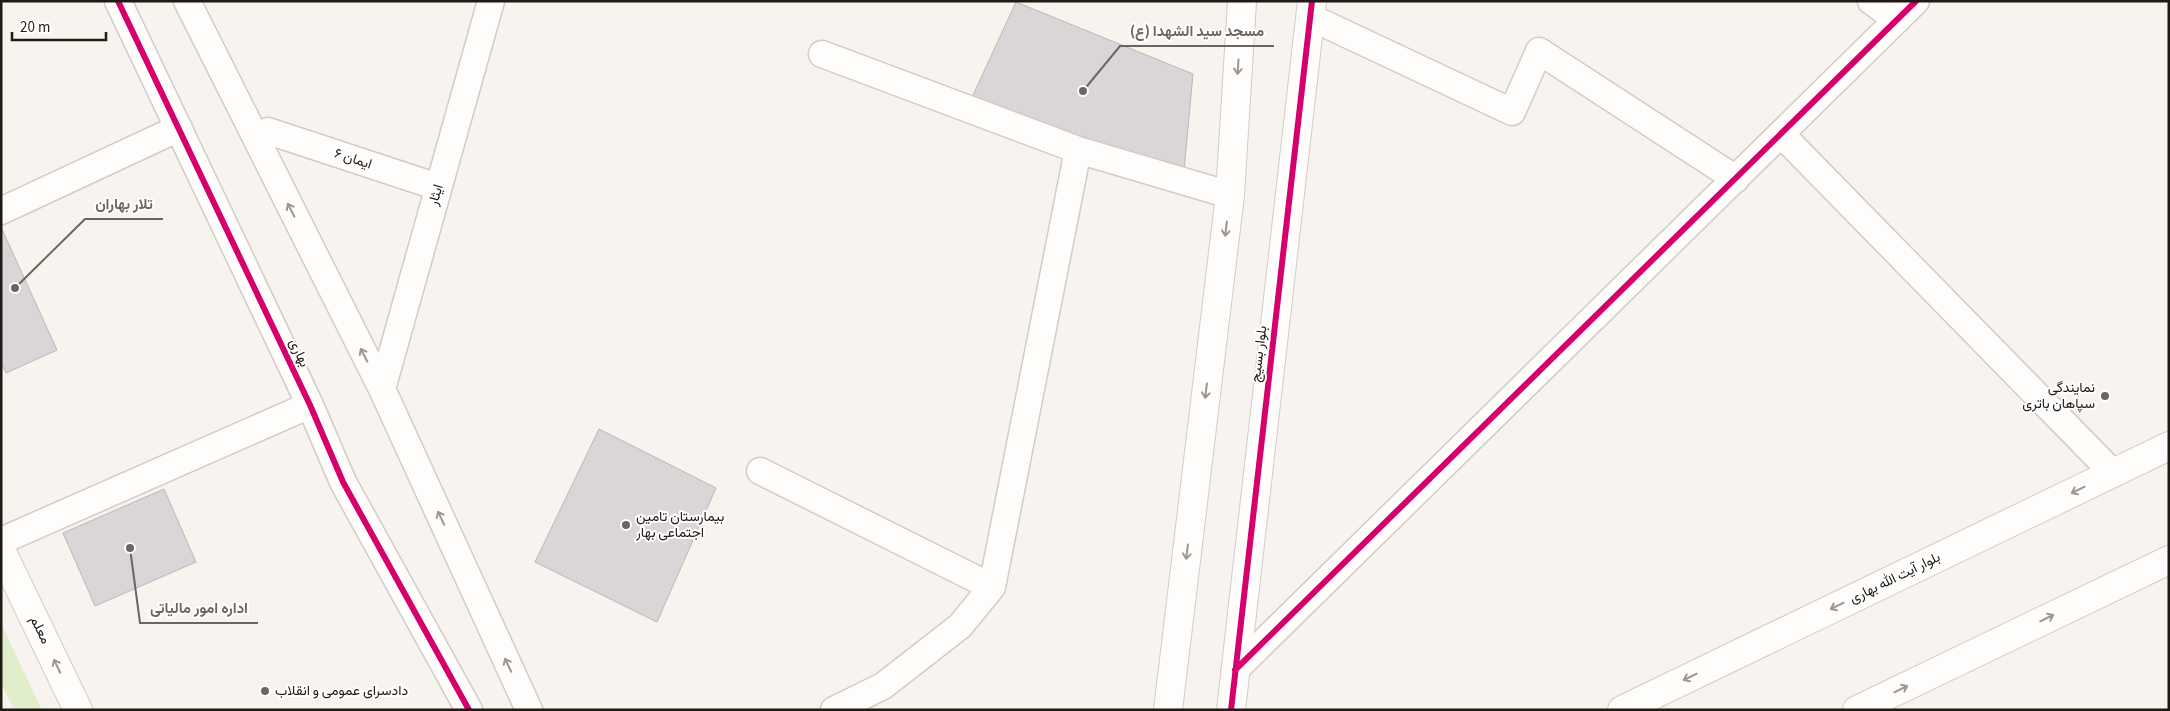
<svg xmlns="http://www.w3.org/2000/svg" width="2170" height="711" viewBox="0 0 2170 711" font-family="'Source Sans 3',Vazirmatn,sans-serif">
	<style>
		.green { fill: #e0eecc }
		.building { fill: #dad5d6; stroke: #bcb7b8 }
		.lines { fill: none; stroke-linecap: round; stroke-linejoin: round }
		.minor-casing { stroke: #d2ccc6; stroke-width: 29 }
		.tertiary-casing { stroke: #d2ccc6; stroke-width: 30 }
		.secondary-casing { stroke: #d2ccc6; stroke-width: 30 }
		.minor { stroke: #fefdfc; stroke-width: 26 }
		.tertiary { stroke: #fefdfc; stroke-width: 28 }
		.secondary { stroke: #fefdfc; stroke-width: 28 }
		.cycleway-casing { stroke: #fff; stroke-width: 9 }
		.cycleway { stroke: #d6006c; stroke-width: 6 }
		.oneway { stroke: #9a9794 }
		.poi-dot { fill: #6c6661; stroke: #fff; stroke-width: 2 }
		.labels { text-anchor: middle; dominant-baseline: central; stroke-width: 4; stroke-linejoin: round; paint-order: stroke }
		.street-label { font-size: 14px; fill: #201a15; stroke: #fff }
		.poi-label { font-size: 14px; fill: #201a15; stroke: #fff; text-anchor: start }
		.leader { fill: none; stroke: #6c6661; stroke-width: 2 }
		.callout-dot { fill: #6c6661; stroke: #fff; stroke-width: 2 }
		.callout-label { font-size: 15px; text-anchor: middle; font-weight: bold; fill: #6c6661; stroke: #fff; stroke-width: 4; stroke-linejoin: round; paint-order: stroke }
	</style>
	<rect width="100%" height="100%" fill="#f8f3ee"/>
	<!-- green -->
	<path class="green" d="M1,624l41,86h-28l-13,-27z"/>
	<!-- building -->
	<path class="building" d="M1016,2l177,72 -10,107 -216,-73z
		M1,227l56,123 -51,23 -5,-10z
		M599,429l117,59 -59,134 -122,-60z
		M164,489l32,73 -101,44 -32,-73z"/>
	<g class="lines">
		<defs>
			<path id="minor" d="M118,1l192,404 33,77 126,228
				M187,1l195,388 147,321
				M1871,1l26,19
				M1310,17l202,95 27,-61 197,128
				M822,54l256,96 152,45
				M268,131l170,56
				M1781,134l332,339
				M1,211l178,-83
				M382,389l109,-388
				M760,471l232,116
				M1,541l309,-136
				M1235,670l681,-669
				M834,710l49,-24 77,-60 32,-39 86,-437"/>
			<path id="tertiary" d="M1,550l77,160
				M1168,710l62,-515 12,-194
				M1231,710l81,-709"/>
			<path id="secondary" d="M1622,710l547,-264
				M1857,710l312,-150"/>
		</defs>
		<!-- minor casing -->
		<use href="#minor" class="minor-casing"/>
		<!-- tertiary casing -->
		<use href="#tertiary" class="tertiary-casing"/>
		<!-- secondary casing -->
		<use href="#secondary" class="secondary-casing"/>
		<!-- minor -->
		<use href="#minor" class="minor"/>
		<!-- tertiary -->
		<use href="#tertiary" class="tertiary"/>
		<!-- secondary -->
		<use href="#secondary" class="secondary"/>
		<defs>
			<path id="cycleway" d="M118,1l192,404 33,77 126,228
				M1235,670l681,-669
				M1231,710l81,-709"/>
		</defs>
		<!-- cycleway casing -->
		<use href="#cycleway" class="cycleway-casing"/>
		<!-- cycleway -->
		<use href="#cycleway" class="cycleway"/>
	</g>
	<!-- one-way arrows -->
	<defs><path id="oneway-shaft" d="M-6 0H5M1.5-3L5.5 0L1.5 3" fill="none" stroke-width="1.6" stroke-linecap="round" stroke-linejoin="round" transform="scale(1.25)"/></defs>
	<g class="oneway">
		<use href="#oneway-shaft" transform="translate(1238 67) rotate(94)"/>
		<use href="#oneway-shaft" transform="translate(291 210) rotate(-117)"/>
		<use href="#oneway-shaft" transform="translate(1226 229) rotate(97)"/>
		<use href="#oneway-shaft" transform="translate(364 355) rotate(-117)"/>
		<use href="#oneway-shaft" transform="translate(1206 391) rotate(97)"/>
		<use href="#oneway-shaft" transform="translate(2078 490) rotate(154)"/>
		<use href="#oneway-shaft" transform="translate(441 518) rotate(-115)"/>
		<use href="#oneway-shaft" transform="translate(1187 552) rotate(97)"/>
		<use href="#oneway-shaft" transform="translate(1837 606) rotate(154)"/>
		<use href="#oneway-shaft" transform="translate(2047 618) rotate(-26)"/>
		<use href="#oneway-shaft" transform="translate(508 665) rotate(-115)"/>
		<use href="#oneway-shaft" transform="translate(57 666) rotate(-116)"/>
		<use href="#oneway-shaft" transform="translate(1690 677) rotate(154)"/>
		<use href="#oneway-shaft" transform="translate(1901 689) rotate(-26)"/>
	</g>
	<!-- markers -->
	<g class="poi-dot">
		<circle cx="2105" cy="396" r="5"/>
		<circle cx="626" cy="525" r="5"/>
		<circle cx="265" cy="691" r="5"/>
	</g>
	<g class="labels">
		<!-- street labels -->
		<g class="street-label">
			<text transform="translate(353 159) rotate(18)">ایمان ۶</text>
			<text transform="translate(436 195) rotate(-74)">ایثار</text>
			<text transform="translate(299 353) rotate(65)">بهاری</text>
			<text transform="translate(1259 354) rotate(-83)">بلوار بسیج</text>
			<text transform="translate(1895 578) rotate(-26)">بلوار آیت الله بهاری</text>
			<text transform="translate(40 630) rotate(64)">معلم</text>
		</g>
		<!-- poi labels -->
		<g class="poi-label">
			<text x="2095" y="388" text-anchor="end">نمایندگی<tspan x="2095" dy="16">سپاهان باتری</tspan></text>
			<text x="636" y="517">بیمارستان تامین<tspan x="636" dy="16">اجتماعی بهار</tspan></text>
			<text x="275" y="691">دادسرای عمومی و انقلاب</text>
		</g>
	</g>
	<!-- callouts -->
	<path class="leader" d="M1083 91L1120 46H1274M15 288L85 219H163M130 548L140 623H258"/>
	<g class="callout-dot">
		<circle cx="1083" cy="91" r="5"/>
		<circle cx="15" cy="288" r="5"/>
		<circle cx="130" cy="548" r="5"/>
	</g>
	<g class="callout-label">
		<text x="1197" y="36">مسجد سید الشهدا (ع)</text>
		<text x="124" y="209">تلار بهاران</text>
		<text x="199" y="613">اداره امور مالیاتی</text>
	</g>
	<!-- border -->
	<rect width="2170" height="711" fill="none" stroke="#201a15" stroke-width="5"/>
	<!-- scale -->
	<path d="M12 32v8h94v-8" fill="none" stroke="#201a15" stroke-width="2.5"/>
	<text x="20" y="32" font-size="15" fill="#201a15" stroke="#ffffff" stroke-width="4" paint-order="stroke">20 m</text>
</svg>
